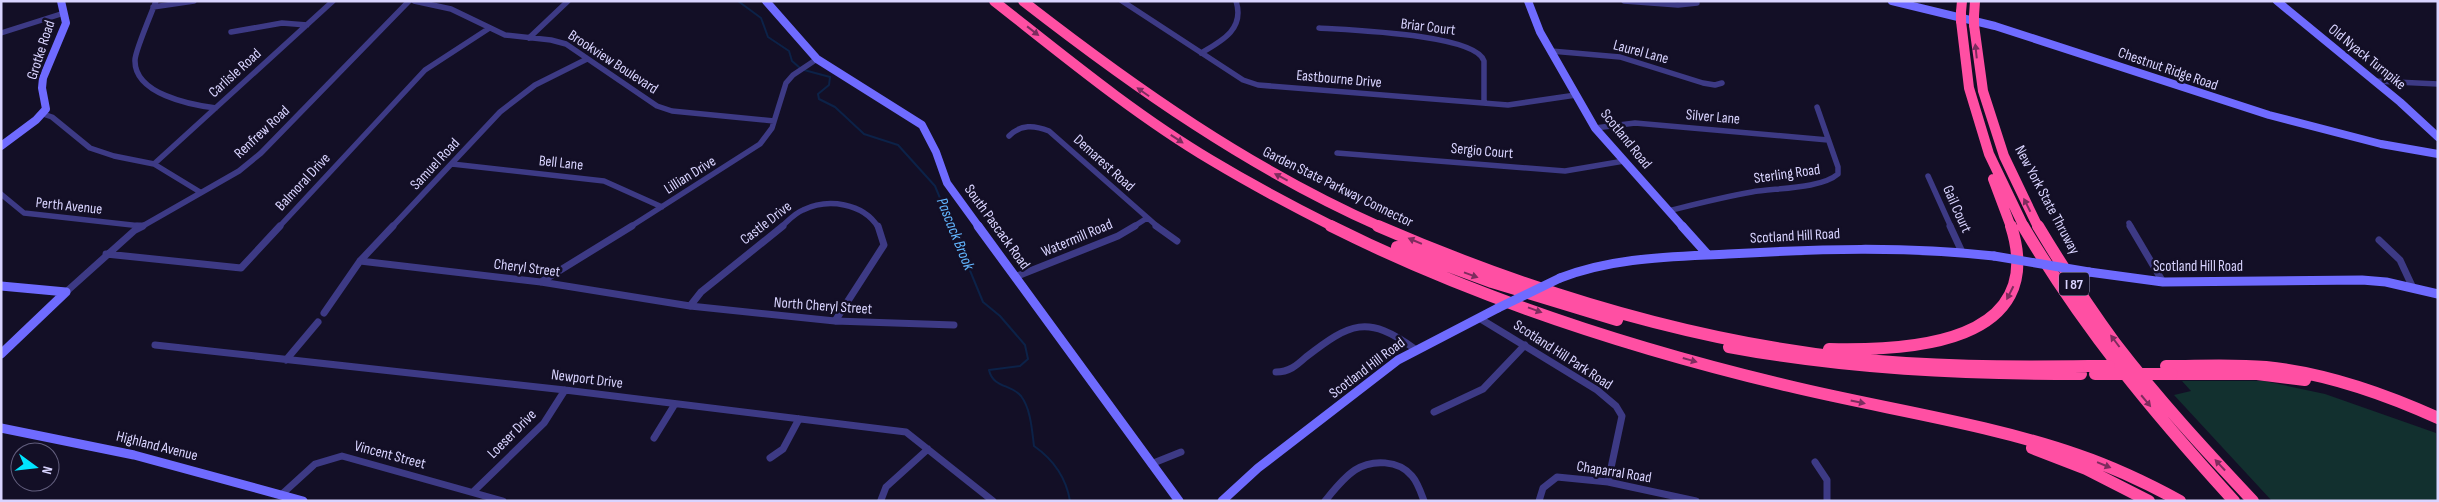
<svg xmlns="http://www.w3.org/2000/svg" width="2439" height="502" viewBox="0 0 2439 502" font-family="'Sofia Sans Condensed',sans-serif">
	<style>
		.green { fill: #12302f }
		.lines { fill: none; stroke-linecap: round; stroke-linejoin: round }
		.stream { stroke: #0c2248; stroke-width: 2 }
		.street-far1 { stroke: #3d3a85; stroke-width: 5.5 }
		.street { stroke: #3d3a85; stroke-width: 7 }
		.secondary-far1 { stroke: #6f6bff; stroke-width: 8 }
		.secondary { stroke: #6f6bff; stroke-width: 9 }
		.highway-far1 { stroke: #ff4fa3; stroke-width: 10 }
		.highway { stroke: #ff4fa3; stroke-width: 12 }
		.secondary-bridge { stroke: #6f6bff; stroke-width: 9 }
		.highway-bridge-far1 { stroke: #ff4fa3; stroke-width: 10 }
		.highway-bridge { stroke: #ff4fa3; stroke-width: 12 }
		.oneway { fill: #7d2c5e }
		.labels { text-anchor: middle; dominant-baseline: central; stroke-width: 5; stroke-linejoin: round; paint-order: stroke }
		.shield { fill: #130f26; stroke: #9e99be; stroke-width: 1 }
		.shield-label { font-size: 14px; font-weight: bold; fill: #d9d4ff }
		.street-label { font-size: 15px; fill: #d9d4ff; stroke: #130f26 }
		.water-label { font-size: 16px; font-style: italic; fill: #62b6ff; stroke: #130f26 }
	</style>
	<rect width="100%" height="100%" fill="#130f26"/>
	<!-- green -->
	<path class="green" d="M2182,381h82l61,13 111,39 2,68h-166l-98,-106 17,-4z"/>
	<g class="lines">
		<!-- stream -->
		<path class="stream" d="M738,1l23,17 7,19 21,14 3,10 8,7
			M804,70l26,7 -1,8 -11,9 1,5 16,8 29,27 34,11 37,41 48,116 17,14 25,29 3,14 -8,7 -31,4c4,18 22,14 32,26 10,13 11,35 13,50 20,14 32,31 36,55"/>
		<!-- street-far1 -->
		<path class="street-far1" d="M156,1c-4,11 -21,50 -21,59 -1,34 56,45 81,48
			M414,1l37,8 54,26 46,5 15,4 91,62 15,5 102,10
			M1122,1l121,79 15,5 250,20 68,-10
			M1624,1l54,4 19,-2
			M153,7l41,-6
			M1319,28c28,2 157,6 165,33v42
			M231,32l51,-9 25,2
			M1,33l63,-20
			M529,38l39,-37
			M1551,51l69,6 83,26 12,2 7,-2
			M1201,53c21,-12 44,-24 35,-52
			M2375,81l63,3
			M43,114l9,3 38,31 24,8 40,8 46,28
			M1595,128l40,-5 193,17
			M1009,136c12,-12 25,-11 40,-5l109,96
			M1337,153l228,18 59,-10
			M154,164l179,-163
			M452,164l152,17 58,26
			M1928,176l23,51
			M1,194l23,19 117,13
			M1668,211c28,-7 55,-14 84,-19 22,-4 69,-3 86,-18v-7l-21,-60
			M2129,223l2,4
			M141,227l98,-56 22,-18 148,-152
			M279,227l146,-157 63,-41
			M392,227l108,-115 35,-27 52,-26
			M630,227l130,-83 12,-16 14,-45 7,-8 24,-16
			M781,227c7,-6 14,-14 22,-17 25,-12 60,-7 75,17
			M1133,227l14,-9"/>
		<!-- street -->
		<path class="street" d="M137,226h4
			M1156,226l21,15
			M1950,226l12,26
			M2130,226l33,56
			M2379,240l21,20 13,28
			M106,254l135,14 39,-42
			M360,261l181,21 149,24 145,15 119,4
			M1015,277l103,-41 17,-10
			M541,282l91,-56
			M66,292l69,-62 8,-4
			M690,306l11,-14 82,-66
			M324,313l36,-52 33,-35
			M1479,318l118,72 19,16 6,10 -14,66
			M835,321l49,-76 -6,-19
			M155,345l410,45 341,42 87,69
			M286,360l32,-38
			M1276,372c13,0 20,-6 30,-15 44,-34 61,-43 109,-8
			M1434,412l49,-23 42,-44
			M654,438l21,-34
			M770,458l13,-9 16,-30
			M1815,462l12,18v21
			M1151,464l30,-12
			M473,492l71,-69 21,-33
			M281,495l34,-31 27,-8 161,45
			M881,500l5,-13 42,-38
			M1325,501c9,-11 18,-23 30,-31 17,-11 44,-10 57,6 6,7 9,17 12,25
			M1539,501l4,-13 14,-11 51,5 88,19"/>
		<!-- secondary-far1 -->
		<path class="secondary-far1" d="M766,1l51,58 105,66 14,27 11,31 32,44
			M1528,1l12,31 55,96 88,99
			M1892,1l103,25 274,89 112,29 57,10
			M2277,1l123,101 38,35
			M1,146l35,-26 10,-11 -4,-21 1,-10 23,-55 -5,-22"/>
		<!-- secondary -->
		<path class="secondary" d="M978,226l201,275
			M1682,226l26,29
			M2089,272l74,10 199,-2 24,2 52,12
			M1560,278c54,-21 111,-21 168,-24 89,-5 177,-8 266,2
			M1,286l65,6
			M1,354l65,-62
			M1,428l133,27 169,46
			M1222,501l36,-33 140,-108 100,-52"/>
		<!-- highway-far1 -->
		<path class="highway-far1" d="M994,1c70,55 140,113 217,159 40,24 81,46 123,67
			M1023,1c112,87 227,168 358,226
			M1961,12l1,-11
			M1974,16l1,-15
			M1961,21l8,67 20,66 35,73
			M1974,25l9,66 21,65 34,71
			M1993,179l18,48"/>
		<!-- highway -->
		<path class="highway" d="M1331,226c144,72 302,123 458,160 95,23 197,37 289,69 35,12 69,28 102,46
			M1378,226c150,65 306,114 470,132 80,9 161,9 241,8
			M2023,226c61,103 130,186 211,275
			M2038,226c24,40 49,79 77,117 43,56 90,107 138,158
			M1397,247l95,35 125,38
			M1729,347c117,22 233,27 352,27
			M1829,349c80,2 220,-5 182,-123
			M2166,366c33,0 67,-2 100,1 60,6 117,26 172,51
			M2172,374h85l48,6
			M2032,448l54,21 63,32"/>
		<!-- secondary-bridge -->
		<path class="secondary-bridge" d="M1994,256l95,16
			M1498,308l62,-30"/>
		<!-- highway-bridge-far1 -->
		<path class="highway-bridge-far1" d="M1961,12v9
			M1974,16v9"/>
		<!-- highway-bridge -->
		<path class="highway-bridge" d="M2089,366h20
			M2095,374h77"/>
	</g>
	<!-- one-way arrows -->
	<defs><path id="oneway-solid" d="M-6-.8H1V-3.2L6.5 0L1 3.2V.8H-6Z" transform="scale(1.25)"/></defs>
	<g class="oneway">
		<use href="#oneway-solid" transform="translate(1033 31) rotate(38)"/>
		<use href="#oneway-solid" transform="translate(1976 51) rotate(-96)"/>
		<use href="#oneway-solid" transform="translate(1143 92) rotate(-145)"/>
		<use href="#oneway-solid" transform="translate(1177 139) rotate(33)"/>
		<use href="#oneway-solid" transform="translate(1281 177) rotate(-152)"/>
		<use href="#oneway-solid" transform="translate(2027 205) rotate(-117)"/>
		<use href="#oneway-solid" transform="translate(1415 241) rotate(-157)"/>
		<use href="#oneway-solid" transform="translate(1471 275) rotate(20)"/>
		<use href="#oneway-solid" transform="translate(2010 293) rotate(117)"/>
		<use href="#oneway-solid" transform="translate(1535 310) rotate(20)"/>
		<use href="#oneway-solid" transform="translate(2115 341) rotate(-127)"/>
		<use href="#oneway-solid" transform="translate(1690 360) rotate(16)"/>
		<use href="#oneway-solid" transform="translate(2146 401) rotate(50)"/>
		<use href="#oneway-solid" transform="translate(1858 402) rotate(12)"/>
		<use href="#oneway-solid" transform="translate(2104 465) rotate(22)"/>
		<use href="#oneway-solid" transform="translate(2220 465) rotate(-133)"/>
	</g>
	<g class="labels">
		<!-- shield labels -->
		<rect class="shield" x="2059" y="272.5" width="30" height="23" rx="4"/>
		<g class="shield-label">
			<text x="2074" y="284">I 87</text>
		</g>
		<!-- street labels -->
		<g class="street-label">
			<text transform="translate(1428 27) rotate(7)">Briar Court</text>
			<text transform="translate(41 50) rotate(-72)">Grotke Road</text>
			<text transform="translate(1641 52) rotate(15)">Laurel Lane</text>
			<text transform="translate(2367 57) rotate(39)">Old Nyack Turnpike</text>
			<text transform="translate(613 62) rotate(33)">Brookview Boulevard</text>
			<text transform="translate(2168 69) rotate(19)">Chestnut Ridge Road</text>
			<text transform="translate(235 73) rotate(-42)">Carlisle Road</text>
			<text transform="translate(1339 79) rotate(5)">Eastbourne Drive</text>
			<text transform="translate(1713 117) rotate(5)">Silver Lane</text>
			<text transform="translate(262 132) rotate(-43)">Renfrew Road</text>
			<text transform="translate(1626 139) rotate(51)">Scotland Road</text>
			<text transform="translate(1482 151) rotate(5)">Sergio Court</text>
			<text transform="translate(561 163) rotate(6)">Bell Lane</text>
			<text transform="translate(1104 163) rotate(42)">Demarest Road</text>
			<text transform="translate(435 164) rotate(-47)">Samuel Road</text>
			<text transform="translate(1787 174) rotate(-8)">Sterling Road</text>
			<text transform="translate(690 175) rotate(-32)">Lillian Drive</text>
			<text transform="translate(303 182) rotate(-47)">Balmoral Drive</text>
			<text transform="translate(1338 187) rotate(26)">Garden State Parkway Connector</text>
			<text transform="translate(2047 200) rotate(62)">New York State Thruway</text>
			<text transform="translate(69 206) rotate(6)">Perth Avenue</text>
			<text transform="translate(1957 209) rotate(66)">Gail Court</text>
			<text transform="translate(766 223) rotate(-38)">Castle Drive</text>
			<text transform="translate(997 227) rotate(54)">South Pascack Road</text>
			<text transform="translate(1795 236) rotate(-3)">Scotland Hill Road</text>
			<text transform="translate(1077 238) rotate(-23)">Watermill Road</text>
			<text x="2198" y="266">Scotland Hill Road</text>
			<text transform="translate(527 268) rotate(7)">Cheryl Street</text>
			<text transform="translate(823 306) rotate(4)">North Cheryl Street</text>
			<text transform="translate(1563 355) rotate(33)">Scotland Hill Park Road</text>
			<text transform="translate(1367 368) rotate(-37)">Scotland Hill Road</text>
			<text transform="translate(587 379) rotate(7)">Newport Drive</text>
			<text transform="translate(512 434) rotate(-45)">Loeser Drive</text>
			<text transform="translate(157 446) rotate(14)">Highland Avenue</text>
			<text transform="translate(390 455) rotate(15)">Vincent Street</text>
			<text transform="translate(1614 472) rotate(9)">Chaparral Road</text>
		</g>
		<!-- water labels -->
		<g class="water-label">
			<text transform="translate(955 234) rotate(68)">Pascack Brook</text>
		</g>
	</g>
	<!-- border -->
	<rect width="2439" height="502" fill="none" stroke="#d9d4ff" stroke-width="5"/>
	<!-- north arrow -->
	<g transform="translate(35 467) rotate(105)"><circle r="24" fill="#130f26" stroke="#625e7d"/>
	<path d="M0-4L9 19L0 12L-9 19Z" fill="#00e5ff"/>
	<text y="-8" font-size="14" font-weight="bold" text-anchor="middle" fill="#d9d4ff">N</text>
	</g>
</svg>
